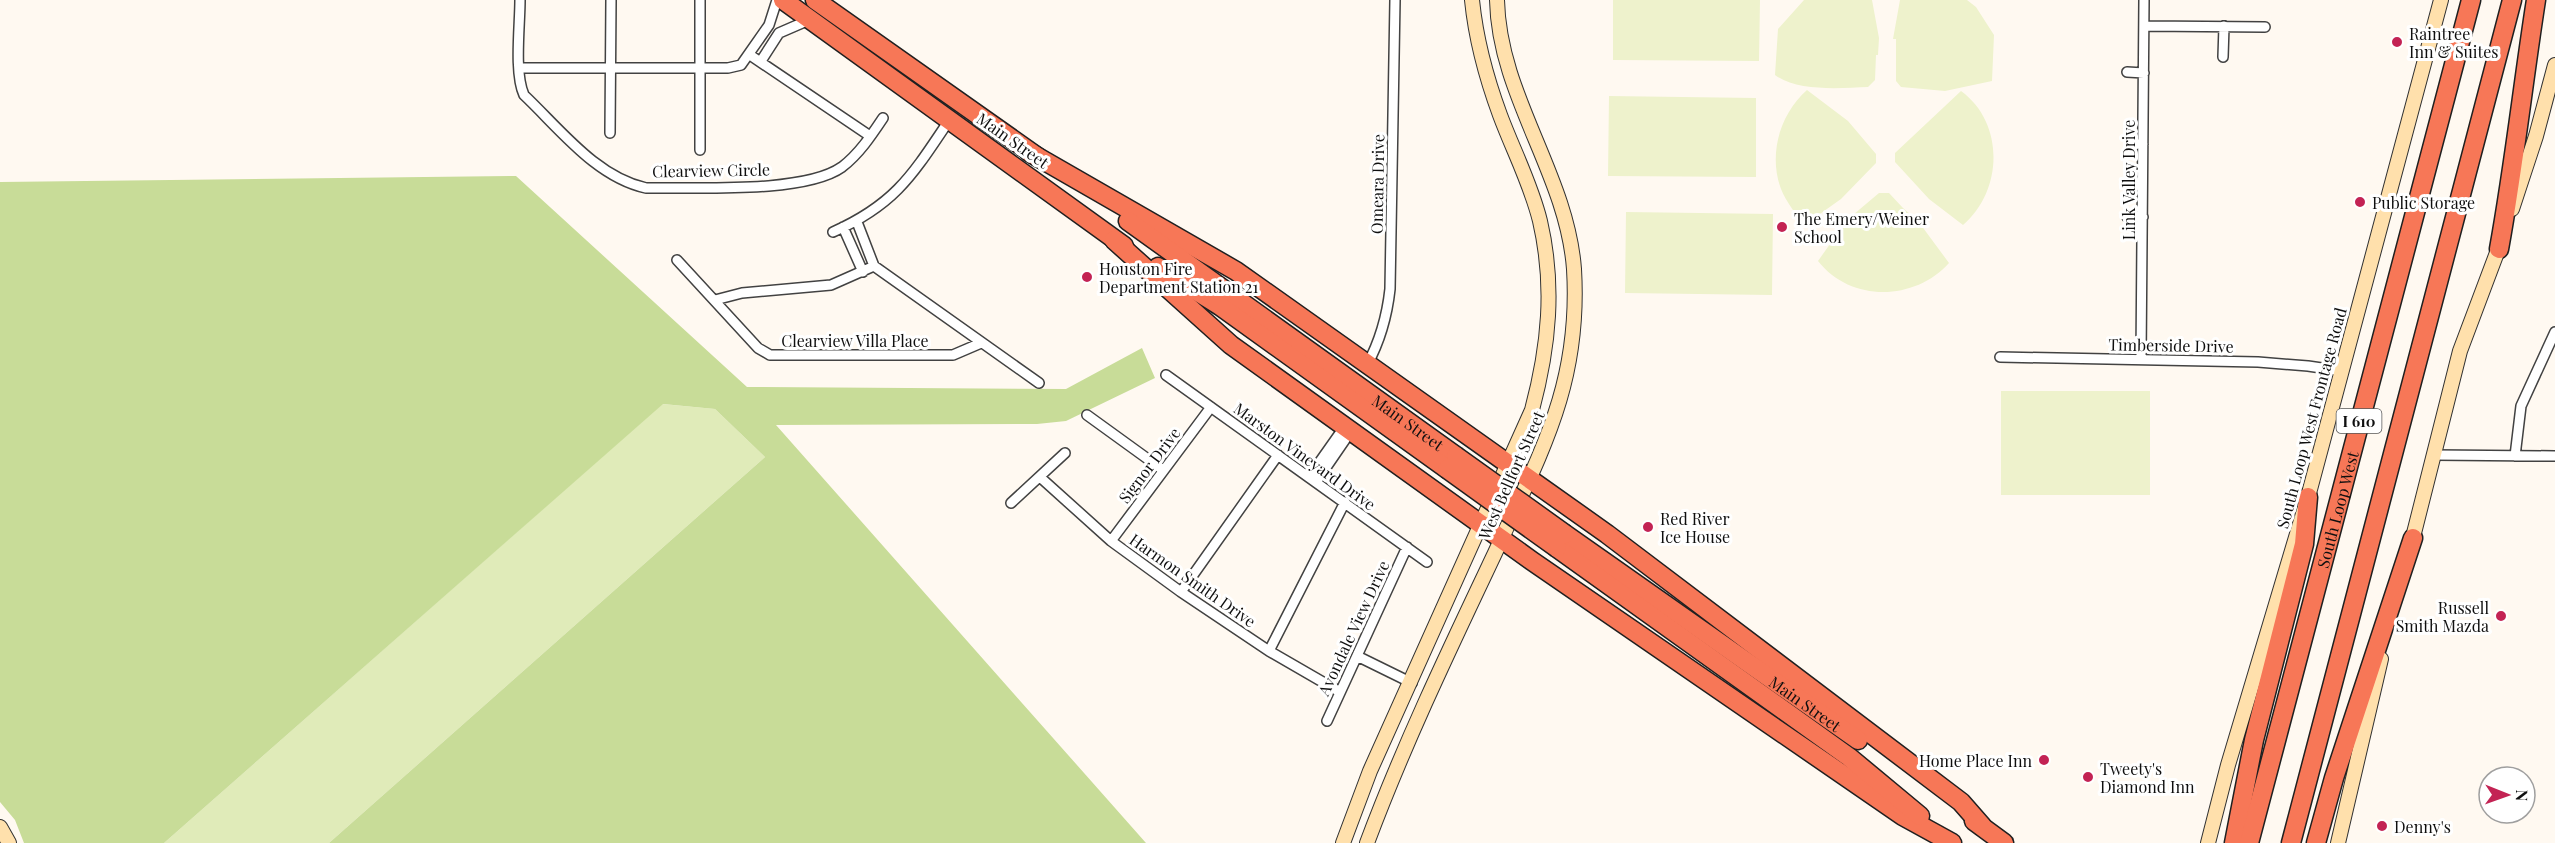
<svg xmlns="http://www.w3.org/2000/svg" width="2555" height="843" viewBox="0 0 2555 843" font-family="'Playfair Display',serif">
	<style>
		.green { fill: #e0ebb9 }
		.forest { fill: #c8dc98 }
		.pitch { fill: #eef2cc }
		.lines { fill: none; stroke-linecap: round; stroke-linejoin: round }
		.street-casing { stroke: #424242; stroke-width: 12 }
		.secondary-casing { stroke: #313131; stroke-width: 16 }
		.highway-casing { stroke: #202020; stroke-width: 21 }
		.street { stroke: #fff; stroke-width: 9 }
		.secondary { stroke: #ffe0ac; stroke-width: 14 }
		.highway { stroke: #f77757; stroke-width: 18 }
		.highway-bridge-casing { stroke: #202020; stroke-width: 21; stroke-linecap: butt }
		.highway-bridge { stroke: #f77757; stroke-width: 18 }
		.poi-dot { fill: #c32354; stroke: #fff; stroke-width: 2 }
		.labels { text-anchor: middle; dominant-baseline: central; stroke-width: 6; stroke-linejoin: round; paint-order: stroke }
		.shield { fill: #fff; stroke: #575757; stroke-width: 1.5 }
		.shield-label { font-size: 15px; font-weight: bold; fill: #0f0f0f }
		.poi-label { font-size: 16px; fill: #0f0f0f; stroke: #fff; text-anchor: start }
		.street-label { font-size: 16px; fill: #0f0f0f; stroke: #fff }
	</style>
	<rect width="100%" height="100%" fill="#fff9f1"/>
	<!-- green -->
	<path class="green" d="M662,404l53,5 50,48 -436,386h-165z"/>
	<!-- forest -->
	<path class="forest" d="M516,176l231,211 319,2 76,-41 13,30 -89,43 -29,3 -261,1 370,418h-817l436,-386 -50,-48 -52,-5 -499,439h-140l-9,-23 -15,-18v-620z"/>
	<!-- pitch -->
	<path class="pitch" d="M1613,0h147l-1,61 -146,-1z
		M1804,0h68l7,38 -1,17h-2l-1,25 -7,7c-27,1 -71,5 -93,-12l3,-46z
		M1900,0h67l9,7 18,28 -2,46 -47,10 -44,-4 -5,-6v-42h-3z
		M1807,90l41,31 28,33v9l-35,36 -38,27c-7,-13 -17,-24 -22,-37 -13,-35 -1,-75 26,-99z
		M1961,91c44,32 42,100 2,134l-34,-26 -34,-37v-9z
		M1609,96l147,2v79l-148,-1z
		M1879,193h10l14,15 15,13 31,42c-34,38 -98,40 -131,-2l29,-41z
		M1626,212l147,2 -1,81 -147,-2z
		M2001,391h149v104h-149z"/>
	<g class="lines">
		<defs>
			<path id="street" d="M520,0c0,26 -6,73 4,95 36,34 72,82 122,93 48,-1 158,6 196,-21 17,-13 29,-31 41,-49
				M2144,26l121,1
				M750,55l120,81
				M2223,57l1,-31
				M761,61l18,-28 30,-13
				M520,68h208l13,-3 28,-40 8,-25
				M2127,72l17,1
				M610,133l1,-133
				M2130,144h13
				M700,150v-150
				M2127,217h16
				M857,222l17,44 165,117
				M843,227l20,45
				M833,232c63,-28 80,-58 117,-113
				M677,260l81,88 12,7h183l28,-12
				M715,300l27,-7 89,-8 43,-19
				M2000,357l258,5 50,4 34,5
				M2141,359l3,-359
				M1367,365c13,-24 20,-48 23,-76l5,-289
				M1166,375l261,187
				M1087,415l76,55
				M2435,455l120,1
				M2515,456l6,-50 34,-74
				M1309,477l36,-51
				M1041,478l70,63 70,51 88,59 71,41
				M1316,482l35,-51
				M1011,503l54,-50
				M1111,541l100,-134
				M1181,592l97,-137
				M1269,651l76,-149
				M1357,656l55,27
				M1327,721l80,-174"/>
			<path id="secondary" d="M2512,209l24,-73 19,-71
				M2411,545l49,-194 41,-109
				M0,827l9,16
				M1343,843l27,-72 162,-361c17,-64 23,-124 8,-189 -9,-37 -27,-71 -40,-106 -14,-38 -24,-75 -28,-115
				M1367,843c37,-99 83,-195 128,-290 46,-101 86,-169 79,-284 -7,-95 -75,-173 -77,-269
				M2208,843l20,-78 80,-268 133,-497
				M2338,843l43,-184"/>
			<g id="highway">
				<path d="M783,0l341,246"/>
				<path d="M815,0l224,158"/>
				<path d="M1029,152l207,119 371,263 354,268 21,24"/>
				<path id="s1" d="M1128,221l328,235"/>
				<path d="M1114,240l117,105 301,216 371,255 49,27"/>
				<path d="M2499,249c15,-82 24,-166 37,-249"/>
				<path d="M1158,267l62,39 227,163"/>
				<path id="s2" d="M1565,534l293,206"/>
				<path d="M1557,548l292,209 71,59"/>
				<path d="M1974,821l30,22"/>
				<path d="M2234,843l20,-103 50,-196 4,-47"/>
				<path id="s3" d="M2249,843l222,-843"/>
				<path d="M2291,843l221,-843"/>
				<path d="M2316,843l18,-65 79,-240"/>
			</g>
		</defs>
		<!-- street casing -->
		<use href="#street" class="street-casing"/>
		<!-- secondary casing -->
		<use href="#secondary" class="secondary-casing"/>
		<!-- highway casing -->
		<use href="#highway" class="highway-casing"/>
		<!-- street -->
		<use href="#street" class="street"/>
		<!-- secondary -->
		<use href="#secondary" class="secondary"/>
		<!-- highway -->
		<use href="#highway" class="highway"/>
		<defs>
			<path id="highway-bridge" d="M1456,456l109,78
				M1447,469l110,79"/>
		</defs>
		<!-- highway-bridge casing -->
		<use href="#highway-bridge" class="highway-bridge-casing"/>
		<!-- highway-bridge -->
		<use href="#highway-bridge" class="highway-bridge"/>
	</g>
	<!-- markers -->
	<g class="poi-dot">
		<circle cx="2397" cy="42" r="6"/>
		<circle cx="2360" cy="202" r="6"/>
		<circle cx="1782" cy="227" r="6"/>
		<circle cx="1087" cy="277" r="6"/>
		<circle cx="1648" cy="527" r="6"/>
		<circle cx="2501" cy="616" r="6"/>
		<circle cx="2044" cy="760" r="6"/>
		<circle cx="2088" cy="777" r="6"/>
		<circle cx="2382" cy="826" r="6"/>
	</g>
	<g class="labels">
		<!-- shield labels -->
		<rect class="shield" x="2336.5" y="409" width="45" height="24" rx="4.5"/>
		<g class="shield-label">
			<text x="2359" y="421">I 610</text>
		</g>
		<!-- poi labels -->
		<g class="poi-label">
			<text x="2409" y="33">Raintree<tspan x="2409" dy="18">Inn &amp; Suites</tspan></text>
			<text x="2372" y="202">Public Storage</text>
			<text x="1794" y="218">The Emery/Weiner<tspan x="1794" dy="18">School</tspan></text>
			<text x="1099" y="268">Houston Fire<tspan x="1099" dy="18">Department Station 21</tspan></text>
			<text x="1660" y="518">Red River<tspan x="1660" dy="18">Ice House</tspan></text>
			<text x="2489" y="607" text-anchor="end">Russell<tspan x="2489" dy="18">Smith Mazda</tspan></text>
			<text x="2032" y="760" text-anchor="end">Home Place Inn</text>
			<text x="2100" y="768">Tweety's<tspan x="2100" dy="18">Diamond Inn</tspan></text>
			<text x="2394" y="826">Denny's</text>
		</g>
		<!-- street labels -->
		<g class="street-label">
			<text transform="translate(1013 140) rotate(35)">Main Street</text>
			<text transform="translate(711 170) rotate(-1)">Clearview Circle</text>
			<text transform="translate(2128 180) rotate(-90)">Link Valley Drive</text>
			<text transform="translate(1377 184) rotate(-89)">Omeara Drive</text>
			<text x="855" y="340">Clearview Villa Place</text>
			<text transform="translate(2171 345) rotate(1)">Timberside Drive</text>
			<text transform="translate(2311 418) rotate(-75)">South Loop West Frontage Road</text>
			<text stroke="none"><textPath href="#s1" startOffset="345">Main Street</textPath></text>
			<text transform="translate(1305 456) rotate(36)">Marston Vineyard Drive</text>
			<text transform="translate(1149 465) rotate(-53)">Signor Drive</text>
			<text transform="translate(1511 475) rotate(-66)">West Bellfort Street</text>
			<text stroke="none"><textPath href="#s3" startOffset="345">South Loop West</textPath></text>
			<text transform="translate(1193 580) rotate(35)">Harmon Smith Drive</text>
			<text transform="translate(1353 628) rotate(-65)">Avondale View Drive</text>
			<text stroke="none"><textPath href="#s2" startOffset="294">Main Street</textPath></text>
		</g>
	</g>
	<!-- north arrow -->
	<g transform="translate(2507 795) rotate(91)"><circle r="28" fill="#ffffff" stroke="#9f9f9f" stroke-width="1.5"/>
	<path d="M0-4.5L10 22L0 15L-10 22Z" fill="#c32354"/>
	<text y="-9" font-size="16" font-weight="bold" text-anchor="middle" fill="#0f0f0f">N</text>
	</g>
</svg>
